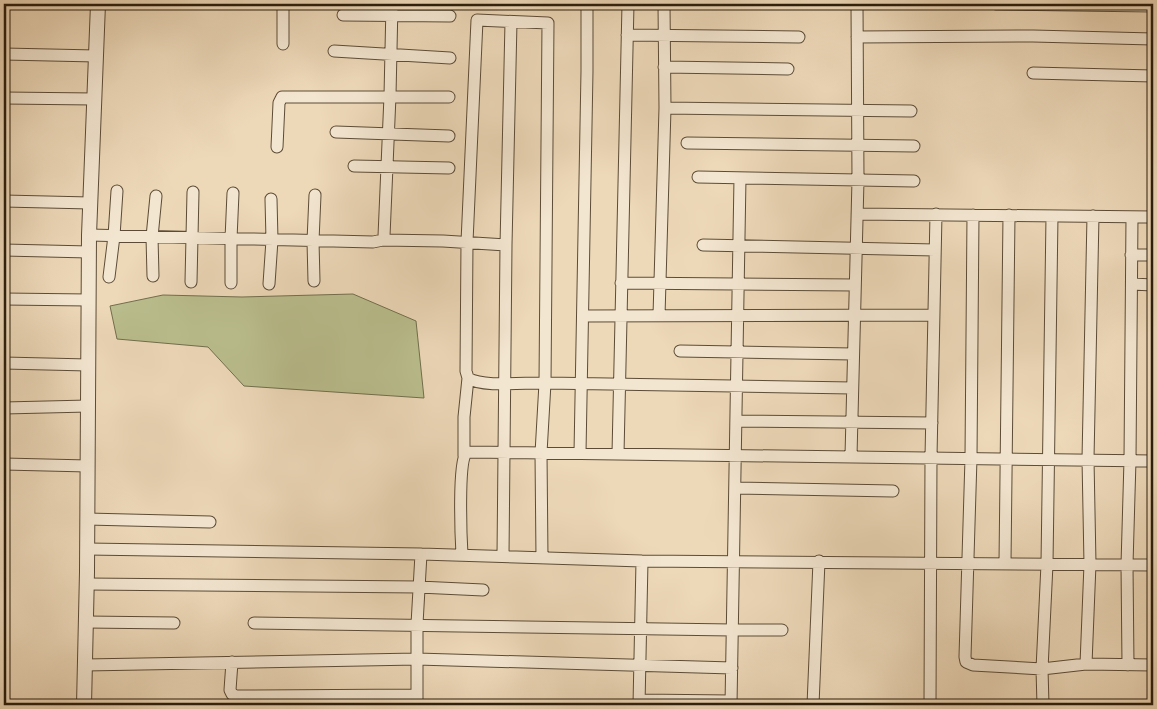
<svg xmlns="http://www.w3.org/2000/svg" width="1157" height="709" viewBox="0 0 1157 709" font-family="'Sorts Mill Goudy',serif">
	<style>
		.green { fill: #babe8e; stroke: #726e4d }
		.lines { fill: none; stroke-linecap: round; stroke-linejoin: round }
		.minor-casing { stroke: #5c4c37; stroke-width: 13 }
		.tertiary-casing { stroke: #5c4c37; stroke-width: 16 }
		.minor { stroke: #f3e6d1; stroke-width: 11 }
		.tertiary { stroke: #f3e6d1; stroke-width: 14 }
	</style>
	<rect width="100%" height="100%" fill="#edd8b8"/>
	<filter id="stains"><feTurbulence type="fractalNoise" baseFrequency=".004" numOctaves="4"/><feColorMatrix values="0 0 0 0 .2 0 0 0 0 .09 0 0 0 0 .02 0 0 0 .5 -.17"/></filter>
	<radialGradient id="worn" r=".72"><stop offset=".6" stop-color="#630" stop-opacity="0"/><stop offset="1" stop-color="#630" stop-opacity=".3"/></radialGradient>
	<!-- green -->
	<path class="green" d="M353,294l63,27 8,77 -180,-12 -36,-39 -91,-8 -7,-33 53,-11 79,2z"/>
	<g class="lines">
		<defs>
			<path id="minor" d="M283,4v40
				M996,4l157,2
				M343,15l107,1
				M627,35l172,2
				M857,37l176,-1 120,3
				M334,51l116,7
				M4,54l92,2
				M664,67l124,2
				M1033,73l120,3
				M4,98l90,1
				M665,108l246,3
				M336,132l113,4
				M687,143l227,3
				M277,147l2,-44 3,-6h167
				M354,166l95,2
				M698,177l216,4
				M4,201l86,2
				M857,214l296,3
				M973,215l-2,243 -6,199 1,5 7,3 69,4 44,-5 67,1
				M89,235l284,7 10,-2 1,-4 6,-140 2,-92
				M383,240l60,1 63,4
				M703,245l232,5
				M4,250l85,2
				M1131,255h22
				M153,276l-1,-39 4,-41
				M109,277l5,-41 3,-45
				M314,281l-1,-40 2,-46
				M191,282l2,-90
				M231,283v-44l2,-46
				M621,283l234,2
				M269,284l3,-44 -1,-41
				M1132,284l21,1
				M4,299l84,1
				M583,316l351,-1
				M659,316l6,-208 -1,-104
				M680,351l173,3
				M4,363l84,2
				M4,408l84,-2
				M736,421l196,2
				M580,453l7,-382v-64
				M618,454l10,-450
				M464,456v-39l4,-39
				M851,456l7,-276 -1,-176
				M4,464l84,2
				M735,488l158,3
				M87,519l123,3
				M87,549l334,5 221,7 511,4
				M462,555c-1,-17 -4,-91 4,-102l3,-1 684,9
				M503,556l3,-311 5,-223
				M542,558l-1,-105 4,-70 3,-360 -71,-3 -10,222 -1,129 2,7c15,10 60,4 79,5 102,2 204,4 305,5
				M1005,563l4,-348
				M87,584l332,3 64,3
				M86,622l88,1
				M254,623l478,7h50
				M232,662l-2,28 2,4 4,2 181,-1
				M1086,664l4,-100 -2,-105 5,-243
				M85,665l332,-6 315,9
				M1128,665l-1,-100 3,-105 2,-243
				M640,700l91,1
				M417,705v-81l4,-70
				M639,705l3,-144
				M731,705l9,-527
				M813,705l6,-144
				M930,705l1,-248 5,-243
				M1043,705l-1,-36 5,-105 5,-348"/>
			<path id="tertiary" d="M84,705l3,-133 2,-337 9,-231"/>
		</defs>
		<!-- minor casing -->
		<use href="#minor" class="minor-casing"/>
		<!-- tertiary casing -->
		<use href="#tertiary" class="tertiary-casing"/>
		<!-- minor -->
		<use href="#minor" class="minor"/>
		<!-- tertiary -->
		<use href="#tertiary" class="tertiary"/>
	</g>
	<!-- margin -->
	<rect width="1157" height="709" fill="none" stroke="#edd8b8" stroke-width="20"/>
	<rect x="5" y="5" width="1147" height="699" fill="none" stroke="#2b1e0c" stroke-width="2.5"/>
	<rect x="10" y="10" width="1137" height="689" fill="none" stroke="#2b1e0c"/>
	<rect width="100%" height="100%" filter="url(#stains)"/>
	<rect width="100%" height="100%" fill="url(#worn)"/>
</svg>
